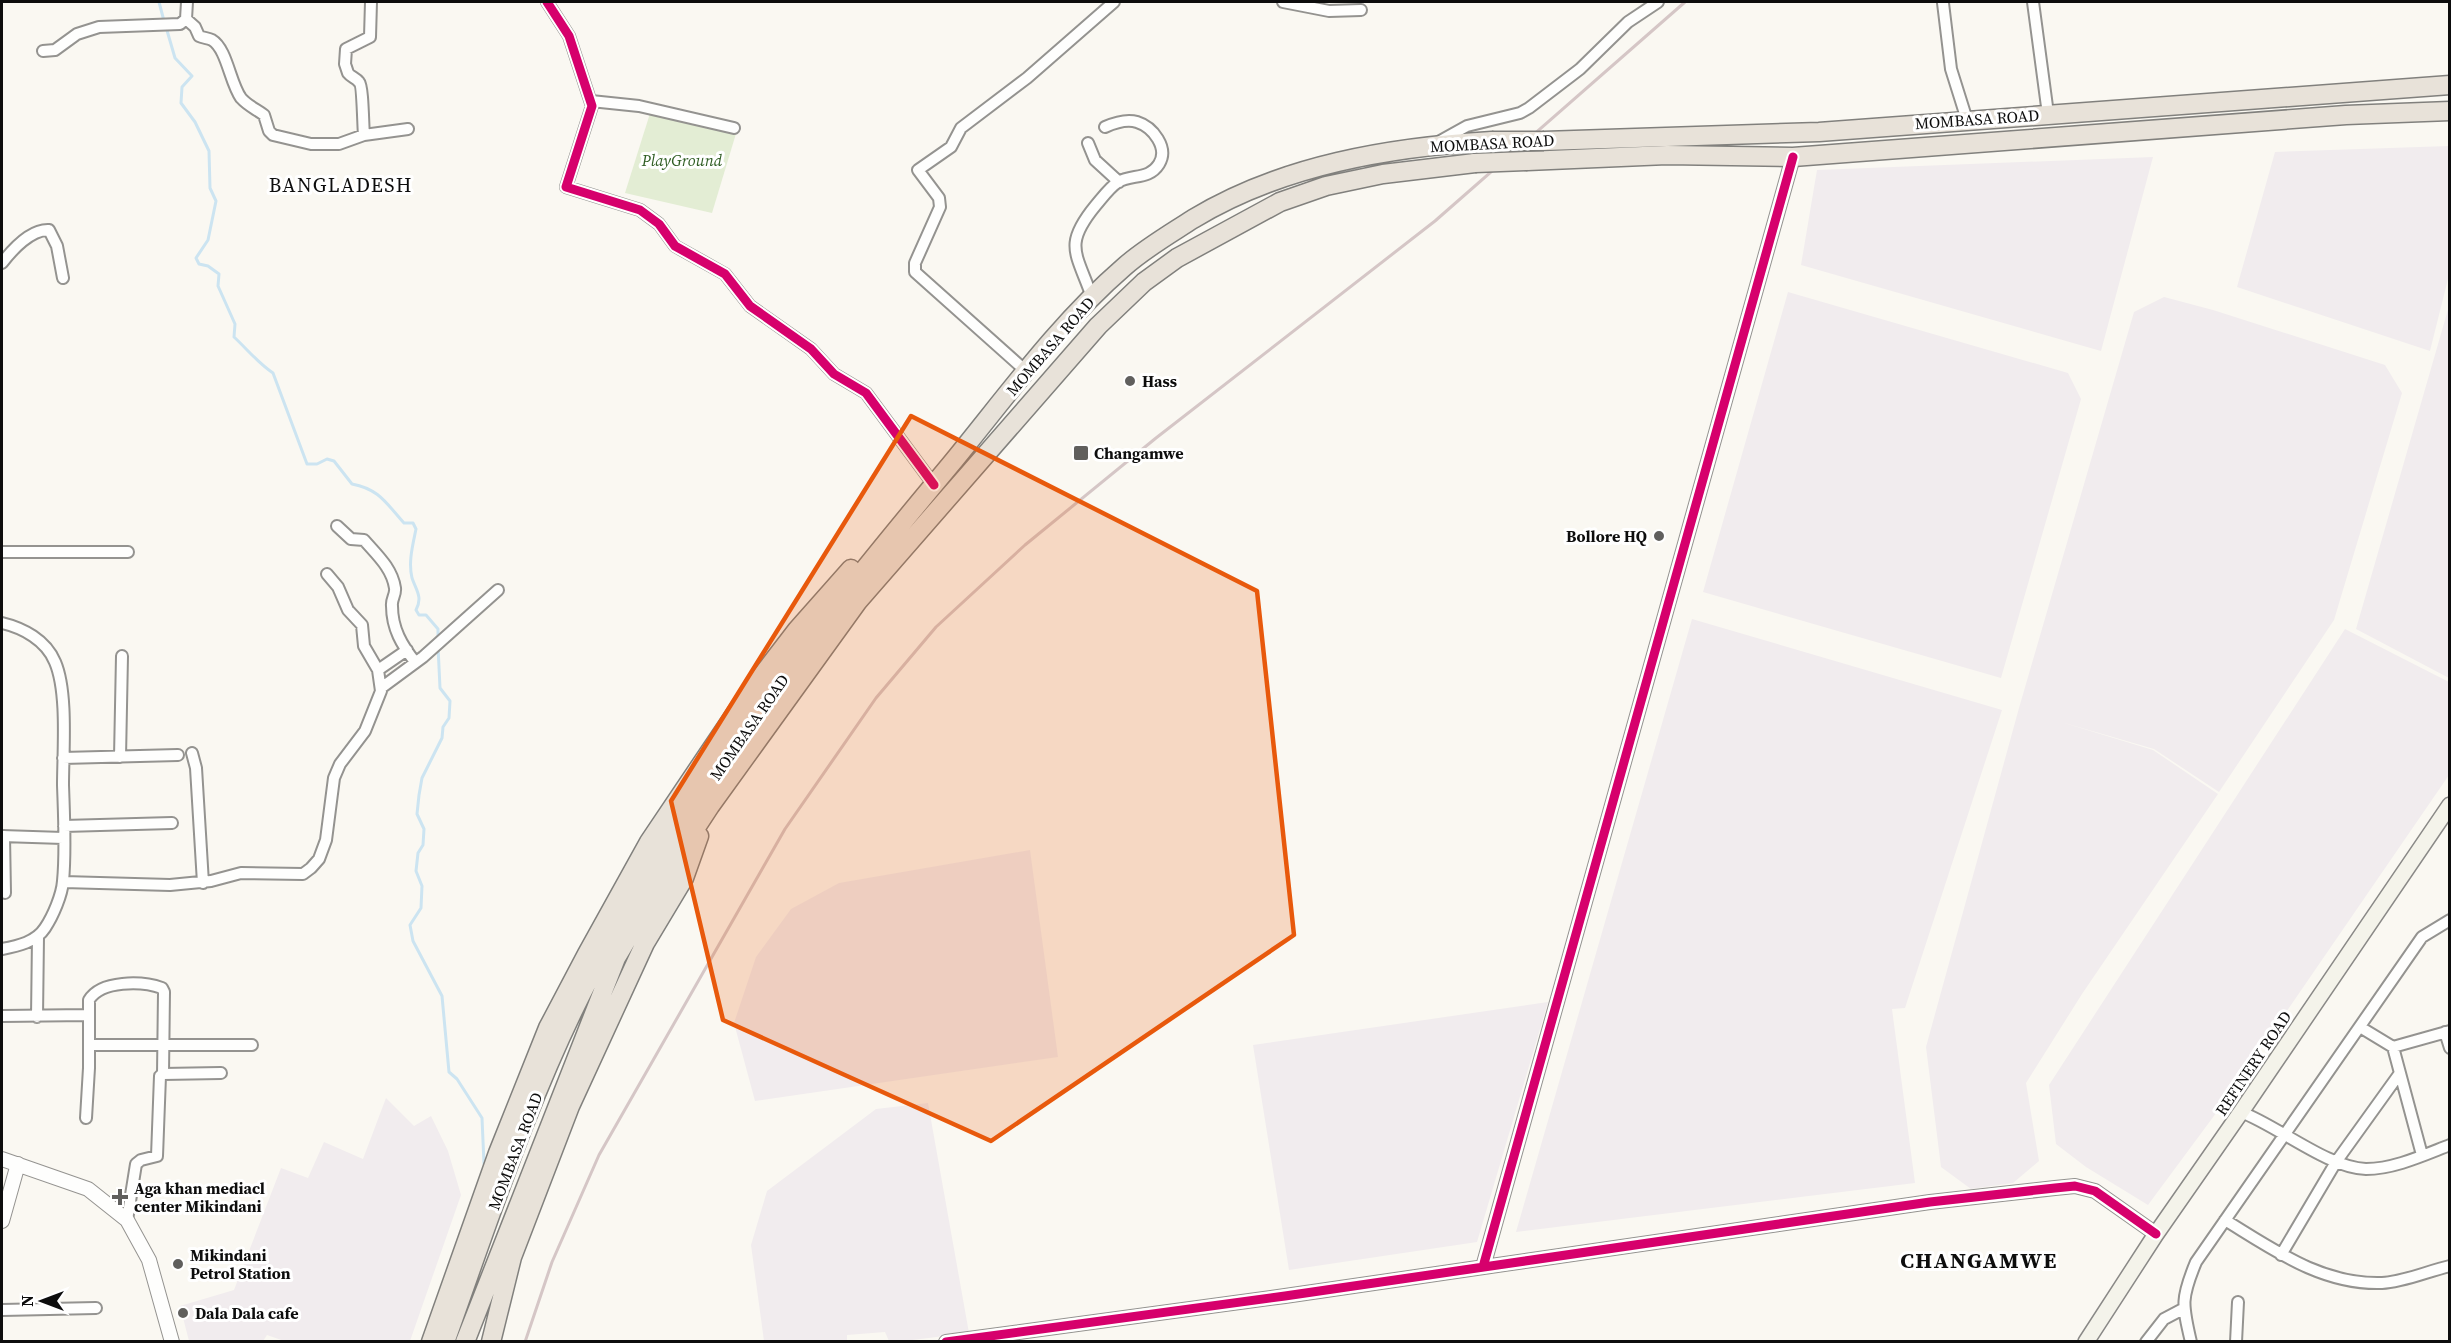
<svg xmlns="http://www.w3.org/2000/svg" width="2451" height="1343" viewBox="0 0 2451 1343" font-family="'Source Serif 4',serif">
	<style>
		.industrial { fill: #f1ecee }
		.green { fill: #e3edd4 }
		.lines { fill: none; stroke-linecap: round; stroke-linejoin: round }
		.stream { stroke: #cce4f1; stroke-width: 3 }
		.minor-casing { stroke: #949390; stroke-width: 14 }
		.tertiary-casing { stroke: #949390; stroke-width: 16 }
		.secondary-casing { stroke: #8a8987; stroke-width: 18 }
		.trunk-casing { stroke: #81807d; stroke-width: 21 }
		.minor { stroke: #fefefd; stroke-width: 10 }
		.tertiary { stroke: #fefefd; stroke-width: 14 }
		.secondary { stroke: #f4f3ea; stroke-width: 15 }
		.trunk { stroke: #e8e2d9; stroke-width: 18 }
		.rail { stroke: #d5c6c6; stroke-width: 3 }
		.trunk-bridge-casing { stroke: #81807d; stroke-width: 21; stroke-linecap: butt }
		.trunk-bridge { stroke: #e8e2d9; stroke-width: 18 }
		.cycleway-casing { stroke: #fff; stroke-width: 13 }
		.cycleway { stroke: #d6006c; stroke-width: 9 }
		.marked { fill: #e8590c; fill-opacity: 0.2; stroke: #e8590c; stroke-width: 4.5; stroke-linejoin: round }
		.poi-dot { fill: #605f5d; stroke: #fff; stroke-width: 2 }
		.labels { text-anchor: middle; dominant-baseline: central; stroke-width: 6; stroke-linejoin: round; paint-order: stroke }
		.street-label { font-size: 16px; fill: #0d0d0d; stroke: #fff }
		.park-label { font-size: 16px; font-style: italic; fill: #305e24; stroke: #fff }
		.poi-label { font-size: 16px; font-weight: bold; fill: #0d0d0d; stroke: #fff; text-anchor: start }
		.quarter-label { font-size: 20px; letter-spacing: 1.5px; fill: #0d0d0d; stroke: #fff }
		.district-label { font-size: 22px; font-weight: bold; letter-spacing: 1.5px; fill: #0d0d0d; stroke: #fff }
	</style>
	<rect width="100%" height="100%" fill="#faf8f2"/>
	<!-- industrial -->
	<path class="industrial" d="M2449,146v129l-19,76 -193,-64 38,-135z
		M2153,157l-52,194 -300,-86 16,-95z
		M1788,292l280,81 13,26 -80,279 -298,-86z
		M2164,297l49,13 172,55 17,28 -68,227 -115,172 -65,-43 -93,-27 92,28 65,44 -136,200 -56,89 13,78 -26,22 -42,6 -30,-22 -15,-120 93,-339 115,-396z
		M2449,306v372l-93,-49z
		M1692,619l310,91 -97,298 -13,1 23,174 -399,49z
		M2345,629l104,53v93l-224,326 -77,104 -62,-38 -30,-23 -7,-59z
		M1030,850l28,207 -303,44 -21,-78 22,-66 35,-48 48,-26z
		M1548,1002l-71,240 -188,28 -36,-225z
		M386,1098l28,28 17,-10 17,35 13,44 -51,146 -123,1 -20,-7 -4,6h-74l-9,-35 54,-16 47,-122 27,10 16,-36 39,17z
		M928,1103l41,230 -73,9 -7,-1 -4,-9 -38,3v6h-83l-13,-96 16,-54 109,-82z"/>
	<!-- green -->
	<path class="green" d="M652,107l86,20 -26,86 -87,-20z"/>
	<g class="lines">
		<!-- stream -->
		<path class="stream" d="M159,2l5,19
			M166,27l9,31 17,18 -10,11 -1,16 14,19 14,29 1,37 6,13 -8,39 -12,18 3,6 9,2 11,8 -1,12 17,38 -1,13c13,12 24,26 39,36l34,91h10l10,-5 7,2 18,23c27,5 34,19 52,39h9l3,6c-3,15 -8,33 -4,49 4,12 11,19 4,32l3,5h7l12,14v11
			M438,646l2,42 10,13 -1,17 -6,9 -1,11 -20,40 -3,17 -2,19 7,15 -1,16 -5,8 -2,18 6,15 -1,22 -11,17 3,16 29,55 7,76 8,7 25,39 2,46"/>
		<defs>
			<path id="minor" d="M547,2l22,34 23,70 -26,81 74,23 19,14 16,22 50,28 25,32 61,43 23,25 32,19 68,92
				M1283,2l46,9 32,-1
				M2033,2l15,112
				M1943,3l8,66 16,51
				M186,19l1,-17
				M43,51l12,-1 22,-16 22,-7 81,-3 6,-5 9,8 4,9c4,2 9,2 13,4 15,9 18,43 29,58 7,8 15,11 23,17l5,16 4,4 38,9h28l25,-9 44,-6
				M591,101l48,5 95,22
				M364,135c-1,-9 -1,-49 -5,-53 -3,-4 -8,-5 -11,-9l-3,-9 1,-15 24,-12 1,-35
				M1440,141l27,-15 53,-13 9,-5 51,-39 48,-47 30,-20
				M1088,143l7,17 24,22
				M2,263c10,-13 29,-34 47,-33l8,16 6,32
				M1092,297c-16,-45 -29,-52 4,-92 6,-7 14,-18 22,-23 14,-8 31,-2 41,-18 10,-16 -6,-37 -22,-42 -10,-3 -23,1 -32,5
				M1027,372l-112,-100v-9l25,-56 -1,-9 -21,-28 33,-23 10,-19 66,-50 87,-76
				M337,526l14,13 13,1c13,15 28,28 31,48 1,7 -4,11 -3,18 0,23 10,39 23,56
				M2,552h126
				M2,623c21,5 44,17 53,39 13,30 8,89 8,123 1,30 3,66 0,96 -1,14 -10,35 -18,47 -9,14 -27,18 -43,21
				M378,670l29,-20
				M381,688l42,-31 75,-67
				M192,753l4,15 7,115
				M120,757l2,-101
				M63,758l115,-3
				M64,826l108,-3
				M2,836l61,2
				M4,836l1,57
				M64,882l106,3 41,-4 30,-8 62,1 8,-6 8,-9 7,-19 8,-62 6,-14 25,-33 16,-40 -3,-21 -14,-24 -2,-21 -14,-15 -10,-23 -11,-13
				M2,1016l86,-1
				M37,1017l1,-80
				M2360,1027l33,20 57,-16
				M2445,1032l5,16
				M89,1045h163
				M2393,1047l29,108
				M2241,1112c37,14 87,56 125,57 28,0 58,-14 84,-24
				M86,1118l3,-50v-68c12,-20 53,-19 73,-12l2,4 -1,82
				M127,1220l9,-56 5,-4 16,-4 3,-80 3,-2 58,-1
				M2225,1220c49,30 97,65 157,63 22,-1 46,-12 68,-17
				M2281,1255l55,-93 64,-89
				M2,1310l94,-2
				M2146,1342l18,-23 19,-10
				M2191,1342c-9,-38 -10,-44 5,-80l226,-325 28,-17
				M2236,1342l2,-40"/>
			<path id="tertiary" d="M2,1159l86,30 39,31 22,40 23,82
				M2,1221l16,-57
				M1483,1267l310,-1110
				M946,1342l339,-46 645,-94 125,-14 20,-2 20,5 61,43"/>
			<path id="secondary" d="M2086,1342l70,-108 85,-122 209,-307"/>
			<path id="trunk" d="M1544,141l275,-9 631,-47
				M1527,161l140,-6 126,2 553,-42 104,-4
				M431,1342l67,-189 50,-125 39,-74 62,-112 105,-156 43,-56 54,-61
				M445,1342c45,-125 85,-251 147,-369 28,-55 62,-107 96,-158 20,-31 40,-62 61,-92 62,-90 132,-175 202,-259 55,-67 107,-140 173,-197 20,-18 46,-33 69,-48 89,-54 197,-72 299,-78
				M465,1342l151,-384 56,-94 38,-58 148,-205 240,-275 46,-44 33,-24 103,-56 46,-16 57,-12 92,-11
				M491,1342l21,-85 58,-151 75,-163 39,-65 15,-42"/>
		</defs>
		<!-- minor casing -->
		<use href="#minor" class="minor-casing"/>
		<!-- tertiary casing -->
		<use href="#tertiary" class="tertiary-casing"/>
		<!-- secondary casing -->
		<use href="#secondary" class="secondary-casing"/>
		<!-- trunk casing -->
		<use href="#trunk" class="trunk-casing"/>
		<!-- minor -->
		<use href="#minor" class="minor"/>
		<!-- tertiary -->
		<use href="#tertiary" class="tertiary"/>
		<!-- secondary -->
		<use href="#secondary" class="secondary"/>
		<!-- trunk -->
		<use href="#trunk" class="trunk"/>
		<!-- rail -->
		<path class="rail" d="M525,1342l27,-80 47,-107 186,-326 91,-131 60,-71 89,-82 131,-107 279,-217 250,-219"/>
		<defs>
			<path id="trunk-bridge" d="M1492,141h52
				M1475,163l52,-2"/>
		</defs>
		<!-- trunk-bridge casing -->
		<use href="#trunk-bridge" class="trunk-bridge-casing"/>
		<!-- trunk-bridge -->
		<use href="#trunk-bridge" class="trunk-bridge"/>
		<defs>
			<path id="cycleway" d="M547,2l22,34 23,70 -26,81 74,23 19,14 16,22 50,28 25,32 61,43 23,25 32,19 68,92
				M1483,1267l310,-1110
				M946,1342l339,-46 645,-94 125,-14 20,-2 20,5 61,43"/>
		</defs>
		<!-- cycleway casing -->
		<use href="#cycleway" class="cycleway-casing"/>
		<!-- cycleway -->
		<use href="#cycleway" class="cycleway"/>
	</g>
	<!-- marked area -->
	<path class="marked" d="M911,416l346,175 37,344 -303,206 -268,-121 -52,-219z"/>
	<!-- markers -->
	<g class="poi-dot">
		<circle cx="1130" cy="381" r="6"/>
		<rect x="1073" y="445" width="16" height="16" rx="3"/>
		<circle cx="1659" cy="536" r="6"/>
		<path d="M117 1188h6v6h6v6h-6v6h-6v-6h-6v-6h6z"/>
		<circle cx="178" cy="1264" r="6"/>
		<circle cx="183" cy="1313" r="6"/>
	</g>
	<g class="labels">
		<!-- street labels -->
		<g class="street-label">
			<text transform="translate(1977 119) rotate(-4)">MOMBASA ROAD</text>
			<text transform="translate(1492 143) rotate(-3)">MOMBASA ROAD</text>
			<text transform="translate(1050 346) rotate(-49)">MOMBASA ROAD</text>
			<text transform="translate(749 727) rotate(-55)">MOMBASA ROAD</text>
			<text transform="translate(2253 1063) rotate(-56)">REFINERY ROAD</text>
			<text transform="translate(515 1151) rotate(-69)">MOMBASA ROAD</text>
		</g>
		<!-- park labels -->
		<g class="park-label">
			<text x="682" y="160">PlayGround</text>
		</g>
		<!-- poi labels -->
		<g class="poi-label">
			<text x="1142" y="381">Hass</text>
			<text x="1094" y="453">Changamwe</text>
			<text x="1647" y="536" text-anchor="end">Bollore HQ</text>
			<text x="134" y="1188">Aga khan mediacl<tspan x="134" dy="18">center Mikindani</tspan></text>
			<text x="190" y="1255">Mikindani<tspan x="190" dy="18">Petrol Station</tspan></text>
			<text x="195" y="1313">Dala Dala cafe</text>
		</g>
		<!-- quarter labels -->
		<g class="quarter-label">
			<text x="341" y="185">BANGLADESH</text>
		</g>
		<!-- district labels -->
		<g class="district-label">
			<text x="1979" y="1260">CHANGAMWE</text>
		</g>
	</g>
	<!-- border -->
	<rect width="2451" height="1343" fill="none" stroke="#0d0d0d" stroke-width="6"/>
	<!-- north arrow -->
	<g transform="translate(42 1301) rotate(270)" stroke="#ffffff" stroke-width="4.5" paint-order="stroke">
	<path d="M0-4.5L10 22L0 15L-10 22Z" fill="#0d0d0d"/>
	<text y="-9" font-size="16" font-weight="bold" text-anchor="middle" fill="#0d0d0d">N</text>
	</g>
</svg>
